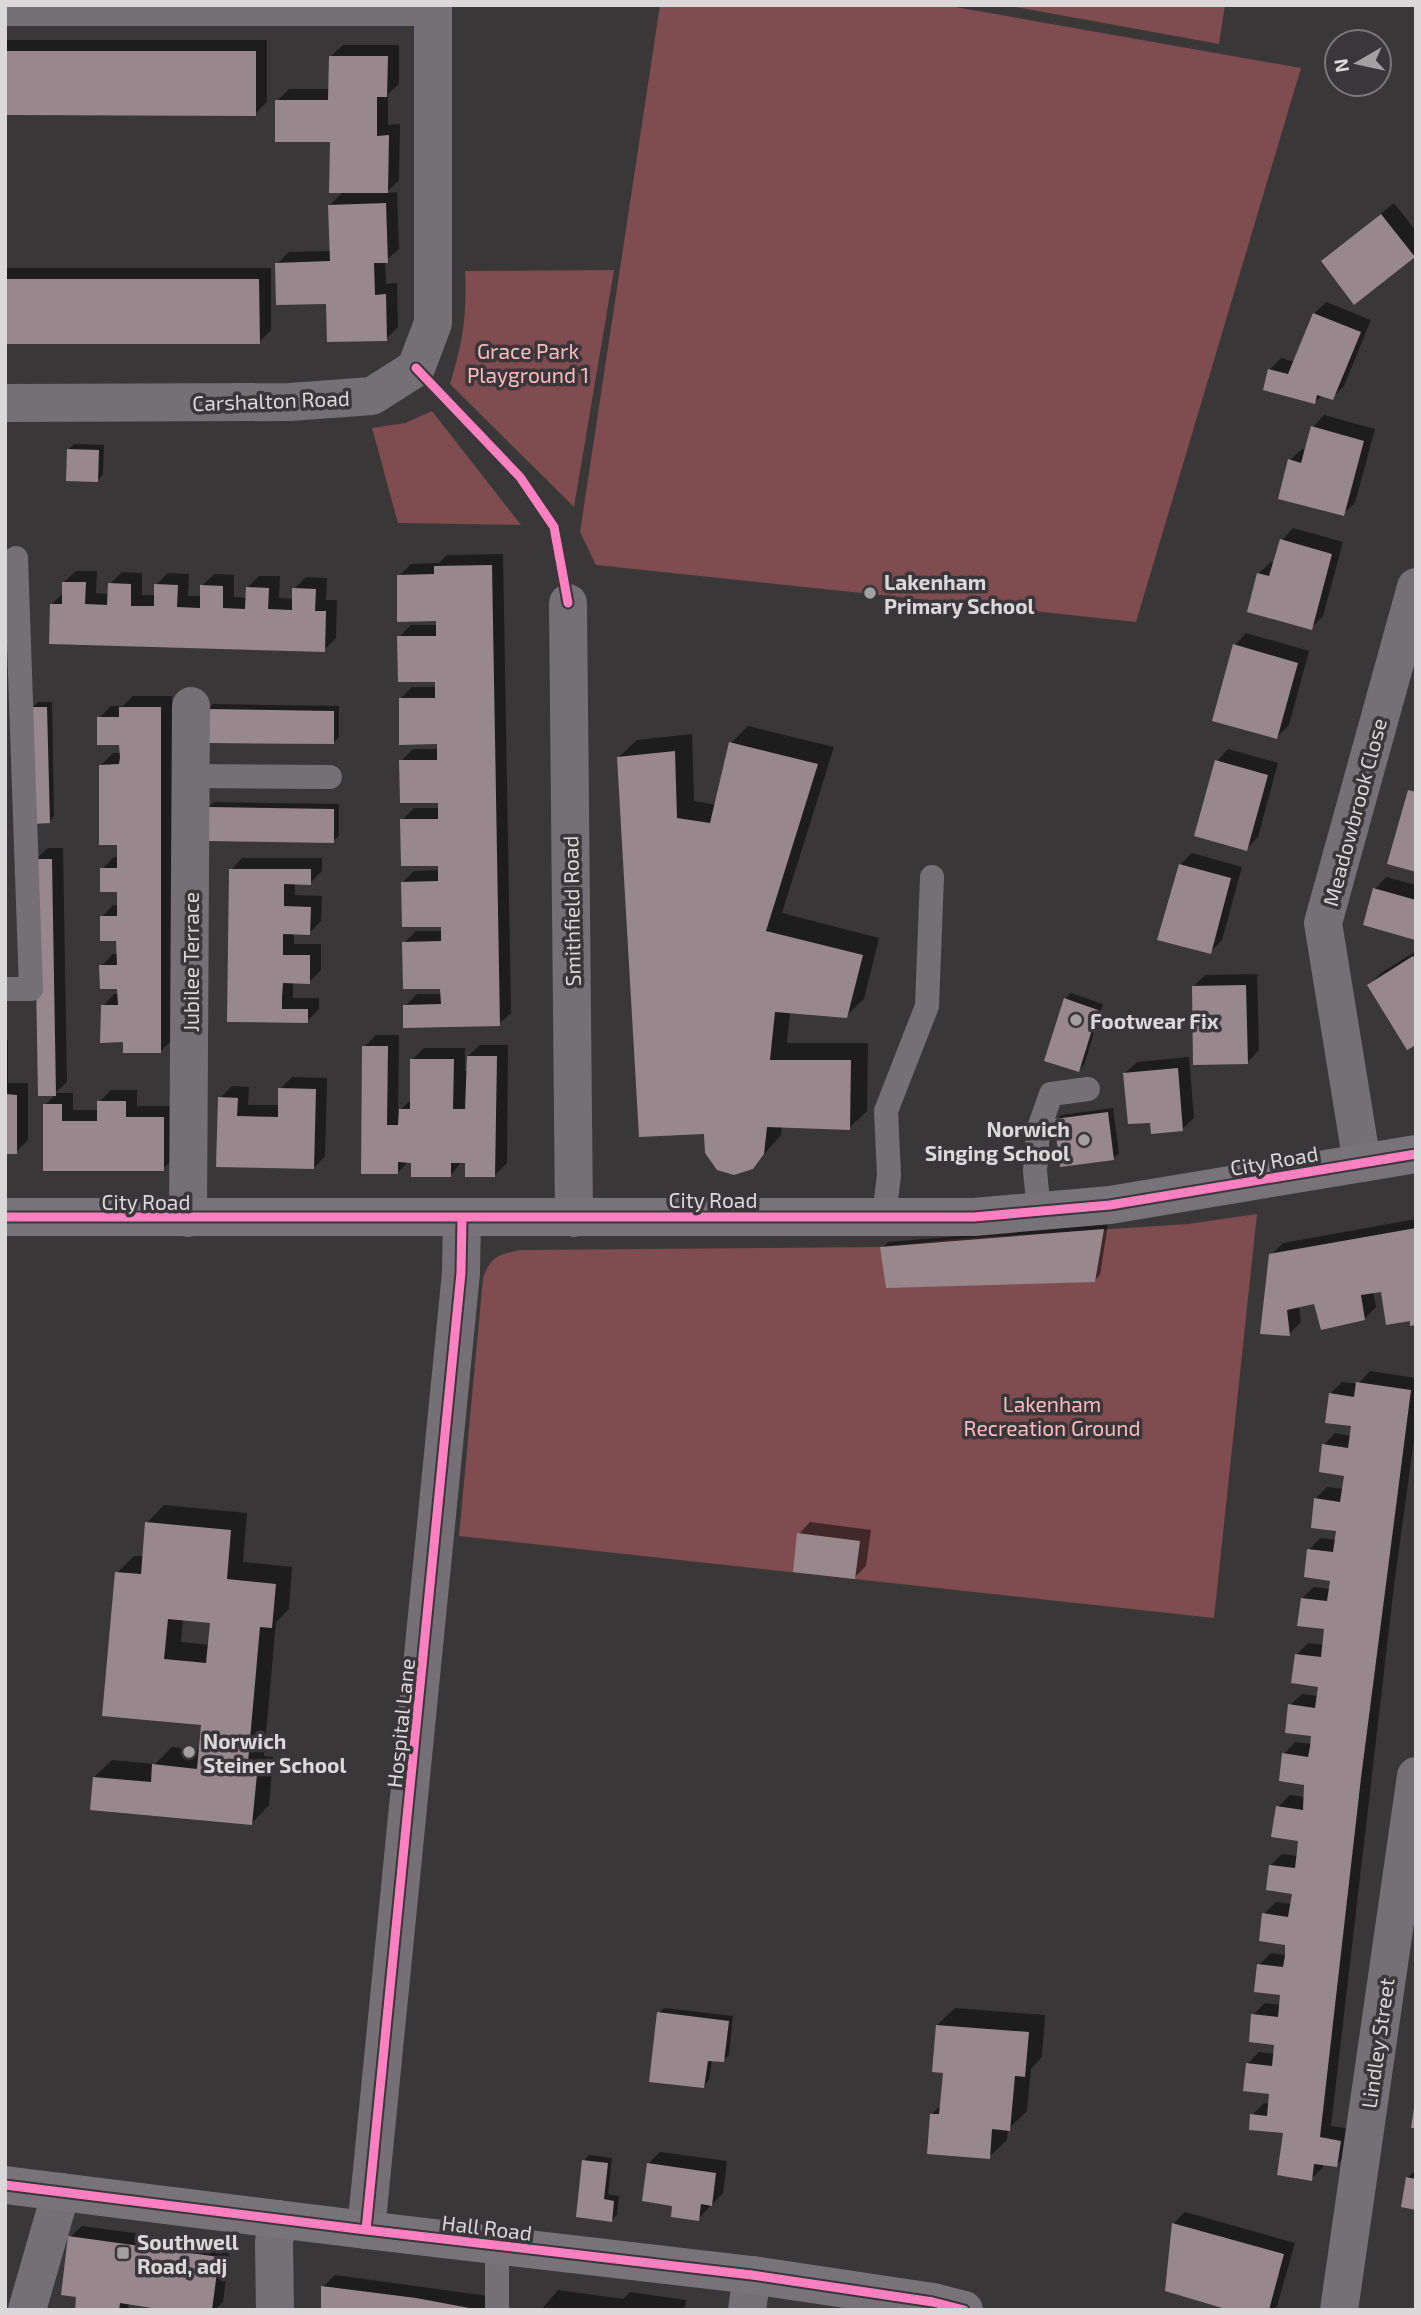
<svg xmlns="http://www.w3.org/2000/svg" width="1421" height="2315" viewBox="0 0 1421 2315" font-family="'Exo 2',sans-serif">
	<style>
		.green { fill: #7f4c4f }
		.shadow { fill: #0007; fill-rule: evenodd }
		.building { fill: #98888d; fill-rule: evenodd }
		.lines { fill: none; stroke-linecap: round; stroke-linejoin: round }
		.lane { stroke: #757076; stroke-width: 24 }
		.street { stroke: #757076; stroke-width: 38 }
		.secondary { stroke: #787279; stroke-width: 38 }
		.cycleway-casing { stroke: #3a3639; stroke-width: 13 }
		.cycleway { stroke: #ff80c0; stroke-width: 9 }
		.poi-dot { fill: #a2a0a1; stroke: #3a3639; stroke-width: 2.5 }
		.labels { text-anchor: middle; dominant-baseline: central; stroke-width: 7; stroke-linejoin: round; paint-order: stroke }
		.park-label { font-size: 21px; fill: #fcbcbf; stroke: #3a3639 }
		.street-label { font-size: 21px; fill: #dad8d9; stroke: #3a3639 }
		.poi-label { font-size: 21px; font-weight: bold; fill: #dad8d9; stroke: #3a3639; text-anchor: start }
	</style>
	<rect width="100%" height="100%" fill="#393738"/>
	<!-- green -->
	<path class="green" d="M660,5h284l357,63 -165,554 -540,-57 -16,-33z
		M1005,5h220l-6,39z
		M614,270l-40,237 -124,-123c13,-42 17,-69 15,-113z
		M432,411l89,114 -123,-2 -26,-95 33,-5z
		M1257,1214l-43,404 -755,-82 24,-258c8,-22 15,-23 37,-28l360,-3 77,-8 231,-15z"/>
	<!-- shadow -->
	<path class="shadow" d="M5,40h262v62l-12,12h-250z
		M343,45h56v39l-11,10v31l12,-1 -1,56 -13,13 11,-1 2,57 -14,12 1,23 11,-1 1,44 -12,12 -59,-37 -50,-38 12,-12 42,-1 -1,-46 14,-14 -13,-51 -54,-39 12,-12h41l1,-33z
		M1394,203l22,28v23l-61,48 -32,-41z
		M5,268h266v62l-12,12h-254z
		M1326,302l45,18 -27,66 -12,12 -10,-3 -7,7 -46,-32 12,-12 14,4 19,-48z
		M1324,415l51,14 -20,74 -12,11 -53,-54 12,-11 4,1 7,-23z
		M74,444l30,1 -1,29 -5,6 -30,-30z
		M1293,528l50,14 -20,74 -12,12 -62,-18 10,-37 12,-11 4,1 7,-23z
		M503,554l8,459 -12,11 -94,-18 12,-12h25v-7l-38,-44 12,-12h26v-6l-40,-42 12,-12 26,-1 -1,-6 -37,-44 12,-12h26l-1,-7 -38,-40 12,-12h26l-1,-7 -38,-43 12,-12h25v-7l-38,-43 12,-12h26v-5l-38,-44 12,-12 28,-1 8,-8z
		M76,571h21l-1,22 14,1v-10l12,-12 20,1v22h14v-10l12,-12 21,1 -1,22h14v-10l12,-12 20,1v22l13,1 1,-11 11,-11h21l-1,22 15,1v-10l12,-12 21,1 -1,22h11l-1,38 -12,12 -272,-46 12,-12v-10z
		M1246,633l63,18 -20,74 -12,12 -42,-92z
		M133,696h39v344l-12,12 -36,-11 -21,-35 11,-12h5v-7l-18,-21 12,-12h5v-15l-16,-22 11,-12h6v-15l-17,-21 12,-12h5l-1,-13 -17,-79 12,-12h8v-10l-22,-25 12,-12h12z
		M38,702h14l2,114 -5,6 -17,-114z
		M213,704l126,2v31l-6,6 -125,-33z
		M748,726l86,21 -52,166 97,25 -15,61 -18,17 -56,-4 -3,31h81l-1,68 -18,17 -67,-2 -1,9 -29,33 -47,-36 -86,-375 18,-17 55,-6 2,67 22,4 15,-62z
		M1228,749l50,14 -20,74 -12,12 -29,-88z
		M214,802l125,2v32l-6,5 -125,-33z
		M48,848h15l4,234 -12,11h18v17h26v-8l12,-12h26v16h38v51l-12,12h-118v-64l11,-11h-16l-4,-235z
		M1192,853l50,14 -20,73 -12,12 -30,-87z
		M242,858h80v13l-12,12h-15v12l27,1 -1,25 -12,12h-15v11h27v26l-12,12h-16v16h26v11l-12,12 -79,-1 3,-150z
		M1386,877l30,8 -2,53 -39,-49z
		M1416,951v92l-47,-58 12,-12z
		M1257,974l2,76 -11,12 -54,-76 11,-11z
		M1071,993l32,11 -19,61 -6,6 -13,-72z
		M376,1035h23l-1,77 14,-13v-39l12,-12h41v23h3v-15l12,-11h28l-1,118 -12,12 -29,-14h-4l-11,14 -38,-14h-4l-12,12 -33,-126z
		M5,1040h3v43h20v57l-12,12h-11z
		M1189,1057l5,61 -12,11 -31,-8 -26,-48 12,-11z
		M292,1077l35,1 -2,78 -11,12 -96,-3 2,-67 12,-12 17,1 -1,18h32v-16z
		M1113,1108l6,45 -5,5 -58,-38 5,-5z
		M1416,1219v104l-33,-33 -10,1 3,16 -12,12 -48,-17 -17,4 2,16 -12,12 -18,-79 12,-12z
		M1108,1224l-8,51 -5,5 -213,-32 6,-6z
		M1370,1371l46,7v47l-22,161 -63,540 20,3 -3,25 -12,11 -13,-2v4l-12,12 -26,-48 -33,-16 12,-12 6,1 1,-11 -24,-29 12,-12 16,2 1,-10 -23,-29 12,-12 16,2 1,-11 -23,-29 12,-12 15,2 1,-12 -23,-29 12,-12 16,2 2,-12 -24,-26 12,-12 16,2 2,-17 -22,-32 12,-12 15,2 1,-14 -22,-29 11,-12 17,2 1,-9 -23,-30 12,-11 16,2 2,-11 -23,-31 11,-11 16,2 2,-17 -24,-30 12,-11 17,2 1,-10 -23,-29 11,-12 17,2 1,-10 -23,-31 12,-12 17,2 2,-15 -22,-29 11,-12 16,3 1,-11 -22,-31 12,-12 16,2z
		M164,1505l83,8 -4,49 49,5 -3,42 -13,13 -12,134 9,1 -4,48 -17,18 -158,-46 18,-17 43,4 17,-17 28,3 3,-26 -99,-9 13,-142 17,-17h10l3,-33zM183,1618l29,3 -2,24 -29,-3z
		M810,1522l61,8 -5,36 -11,11 -56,-43z
		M664,2008l69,8 -4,39 -6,5 -11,-1 -3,21 -5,6 -45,-73z
		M955,2008l90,7 -3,42 -11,12 -4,42 -19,18 -1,11 -18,17 -57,-43 9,-9 4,-34 -8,-46z
		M660,2152l67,9 -4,32 -25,26 -24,-15 -26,-40z
		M589,2155l23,3 -4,36 11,2 -2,19 -6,5 -27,-59z
		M1416,2170v38l-9,-30z
		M1185,2212l110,31 -18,63 -3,4h-37l-64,-86z
		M82,2226l148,20 -7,56 -8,8h-61v-4l-25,-4 -1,8h-51l1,-15 -8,-58z
		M335,2275l160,22 -1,13h-171v-23z
		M558,2290l65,9 7,-7 56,8 -2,10h-143z"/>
	<!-- building -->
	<path class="building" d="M5,51h251v65l-251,-1z
		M329,56h59l-1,41h-10v39l12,-1 -1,58h-59l1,-51h-55v-42h53z
		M386,203l2,60h-14l1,32 11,-1 1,47 -60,1 -1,-38 -50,1 -1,-42 55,-2 -2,-56z
		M1381,214l34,43 -61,48 -33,-44z
		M5,279h254l1,65h-255z
		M1313,313l48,19 -28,68 -16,-5 -2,9 -52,-14 5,-21 20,5z
		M1311,426l53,15 -20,75 -66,-17 10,-40 13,4z
		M67,449l32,1 -1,32 -32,-1z
		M1280,539l52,15 -20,76 -65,-18 10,-39 12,3z
		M492,565l8,461 -97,2v-23l38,-1 -1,-15h-37l-1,-47 39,-1v-14h-39l-1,-45 37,-1v-15h-37l-1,-47h38v-16h-38l-1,-43h38v-16l-38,1v-47h36v-16h-37l-1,-46h39v-15l-39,1v-47l37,-1v-8z
		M62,582h24l-1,22 22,1 1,-22 23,1v22h23v-22l24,1 -1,22 23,1v-23l23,1v22l22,1 1,-22 23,1 -1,21 24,1v-22l24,1 -1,22h11l-1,41 -276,-8 1,-40h12z
		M1233,644l65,19 -21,76 -65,-18z
		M30,707h17l3,116 -16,1z
		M119,707h42v346h-38v-11l-23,1 1,-38h17l-1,-16h-17l-1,-24h18l-1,-24h-16v-25h17v-24h-17v-24h17v-23h-18v-80l20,-1 1,-7 -1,-12h-22v-28h22z
		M206,709l128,2v33l-128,-1z
		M729,742l89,22 -52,167 97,24 -16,63 -72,-6 -5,48h81l-1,70 -83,-3 -3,27 -11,15 -19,6 -17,-5 -12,-17 -1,-19 -65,3 -22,-380 58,-6 2,67 33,5z
		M1215,760l53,15 -21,76 -53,-15z
		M1408,790l8,2v80l-29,-8z
		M207,807l127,2v34l-128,-2z
		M34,859h18l4,237h-18z
		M1179,864l52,14 -20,76 -54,-14z
		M229,869h82v16l-27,-1v22l27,1 -1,28 -27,-1v21h27v29l-27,-1 -1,14v12h26v14l-81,-1z
		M1373,888l43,12 -1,40 -52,-15z
		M1413,956l3,5v84l-9,5 -40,-65z
		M1246,985l2,79 -55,1 -1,-79z
		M1064,998l34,12 -19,62 -35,-11z
		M362,1046h26l-1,79h11l1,-16h11v-50h44l-1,50h12l2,-53h30l-2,121h-30v-14h-14v14h-40v-14l-13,-1v12h-37z
		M1178,1068l5,63 -32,3 -1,-11 -22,1 -5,-51z
		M278,1088l38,1 -2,80 -98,-2 2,-70 20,1 -1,18 41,1z
		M5,1094l12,1v59h-12z
		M97,1101h29v16h38v54h-121v-67h19v17h35z
		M1108,1112l6,48 -54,7 -6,-48z
		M1416,1228v97l-6,1v-5l-24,4 -5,-33 -20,3 4,25 -44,10 -7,-26 -27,6 3,26 -30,-2 9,-80z
		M1104,1229l-9,53 -209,6 -6,-41z
		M1356,1382l55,8 -50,388 -41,359 21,4 -4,26 -23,-3 -2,17 -35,-6 6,-42 -34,-3 1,-16 17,2 2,-22 -26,-3 3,-28 26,3 1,-10 1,-11 -25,-3 2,-28 27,3 2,-22 -26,-3 3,-28 26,3 2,-11v-11l-26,-4 3,-28 26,4 4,-23 -26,-4 3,-25 26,3 2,-17 1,-10 -27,-4 5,-31 27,4 1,-25 -25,-4 3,-28 26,4 2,-10 1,-11 -26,-3 3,-29 27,4 3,-21 -27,-4 4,-29 26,3 3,-28 -27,-3 4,-28 26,3 3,-20 -26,-4 3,-28 26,3 3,-21 -25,-3 3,-30 26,4 4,-26 -25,-4 3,-28 26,4 3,-22 -26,-3 4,-30 25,4z
		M145,1522l86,8 -4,49 49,5 -4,44 -12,-1 -13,146 10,1 -5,51 -162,-15 3,-33 58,5 1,-18 45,5 4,-44 -99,-9 13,-144 26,2zM168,1619l42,4 -4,40 -42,-4z
		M797,1533l63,8 -5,38 -62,-7z
		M657,2012l72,9 -5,41 -16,-1 -4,27 -55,-6z
		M936,2025l93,7 -4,45 -10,-1 -5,55 -18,-2 -2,30 -63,-5 3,-40h9l4,-41 -11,-1z
		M1414,2108h2v20h-5z
		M582,2160l26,3 -4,36 10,2 -2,21 -36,-5z
		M647,2163l69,10 -4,33 -11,-2 -2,17 -28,-4 1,-11 -30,-5z
		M1406,2177l10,2v31l-15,-3z
		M1172,2223l112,31 -15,56h-40l-64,-19z
		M68,2236l151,21 -7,53h-60v-2l-32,-5 -1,7h-44l1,-13 -15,-2z
		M321,2286l95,12 64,12h-159z"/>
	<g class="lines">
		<!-- lane -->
		<path class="lane" d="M191,776l139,1
			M5,989h26l-15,-431
			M1039,1211l-4,-40 3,-40 13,-37 37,-5
			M884,1216l5,-41 -3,-64 41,-105 5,-129
			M497,2246v64"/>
		<!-- street -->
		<path class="street" d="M5,7h428
			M5,403l285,-1 82,-6 44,-28 17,-45v-318
			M568,603l6,615
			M1362,1163l-39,-240 93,-336
			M188,1218l3,-512
			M366,2230l95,-957 1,-55
			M27,2310l34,-118
			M275,2310l-1,-68 4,-23
			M747,2310l5,-35
			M1339,2310l77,-534"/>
		<!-- secondary -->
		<path class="secondary" d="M5,1217h969l136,-12 306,-51
			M5,2185l361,45 386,45 181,27 31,8"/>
		<defs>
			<path id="cycleway" d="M416,368l104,109 34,50 14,76
				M5,1217h969l136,-12 306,-51
				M5,2185l361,45 386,45 181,27 31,8
				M366,2230l95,-957 1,-55"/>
		</defs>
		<!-- cycleway casing -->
		<use href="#cycleway" class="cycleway-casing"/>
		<!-- cycleway -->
		<use href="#cycleway" class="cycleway"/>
	</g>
	<!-- markers -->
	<g class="poi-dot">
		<circle cx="870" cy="593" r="7"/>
		<circle cx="1076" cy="1020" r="7"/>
		<circle cx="1084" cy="1140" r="7"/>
		<circle cx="189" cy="1752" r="7"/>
		<rect x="116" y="2246" width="14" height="14" rx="3.5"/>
	</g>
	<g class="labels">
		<!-- park labels -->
		<g class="park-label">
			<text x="528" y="350">Grace Park<tspan x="528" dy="24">Playground 1</tspan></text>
			<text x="1052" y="1403">Lakenham<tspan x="1052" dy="24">Recreation Ground</tspan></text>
		</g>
		<!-- street labels -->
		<g class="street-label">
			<text transform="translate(271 400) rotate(-2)">Carshalton Road</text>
			<text transform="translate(1354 812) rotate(-75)">Meadowbrook Close</text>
			<text transform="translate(571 911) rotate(-91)">Smithfield Road</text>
			<text transform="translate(190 962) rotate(-90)">Jubilee Terrace</text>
			<text transform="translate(1274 1160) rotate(-10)">City Road</text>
			<text x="713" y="1199">City Road</text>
			<text x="146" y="1201">City Road</text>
			<text transform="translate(400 1723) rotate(-84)">Hospital Lane</text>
			<text transform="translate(1377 2043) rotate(-82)">Lindley Street</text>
			<text transform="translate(487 2227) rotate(7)">Hall Road</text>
		</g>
		<!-- poi labels -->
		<g class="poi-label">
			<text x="884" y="581">Lakenham<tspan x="884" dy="24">Primary School</tspan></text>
			<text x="1090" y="1020">Footwear Fix</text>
			<text x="1070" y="1128" text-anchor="end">Norwich<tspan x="1070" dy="24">Singing School</tspan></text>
			<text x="203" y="1740">Norwich<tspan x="203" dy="24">Steiner School</tspan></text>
			<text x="137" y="2241">Southwell<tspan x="137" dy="24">Road, adj</tspan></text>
		</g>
	</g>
	<!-- border -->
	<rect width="1421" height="2315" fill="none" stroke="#dad8d9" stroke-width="14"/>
	<!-- north arrow -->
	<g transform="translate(1358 63) rotate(261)"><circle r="33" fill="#3a3639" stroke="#7a7779" stroke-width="2"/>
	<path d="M0-5L12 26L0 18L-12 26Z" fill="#a2a0a1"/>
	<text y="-10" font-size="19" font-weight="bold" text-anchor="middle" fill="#dad8d9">N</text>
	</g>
</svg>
